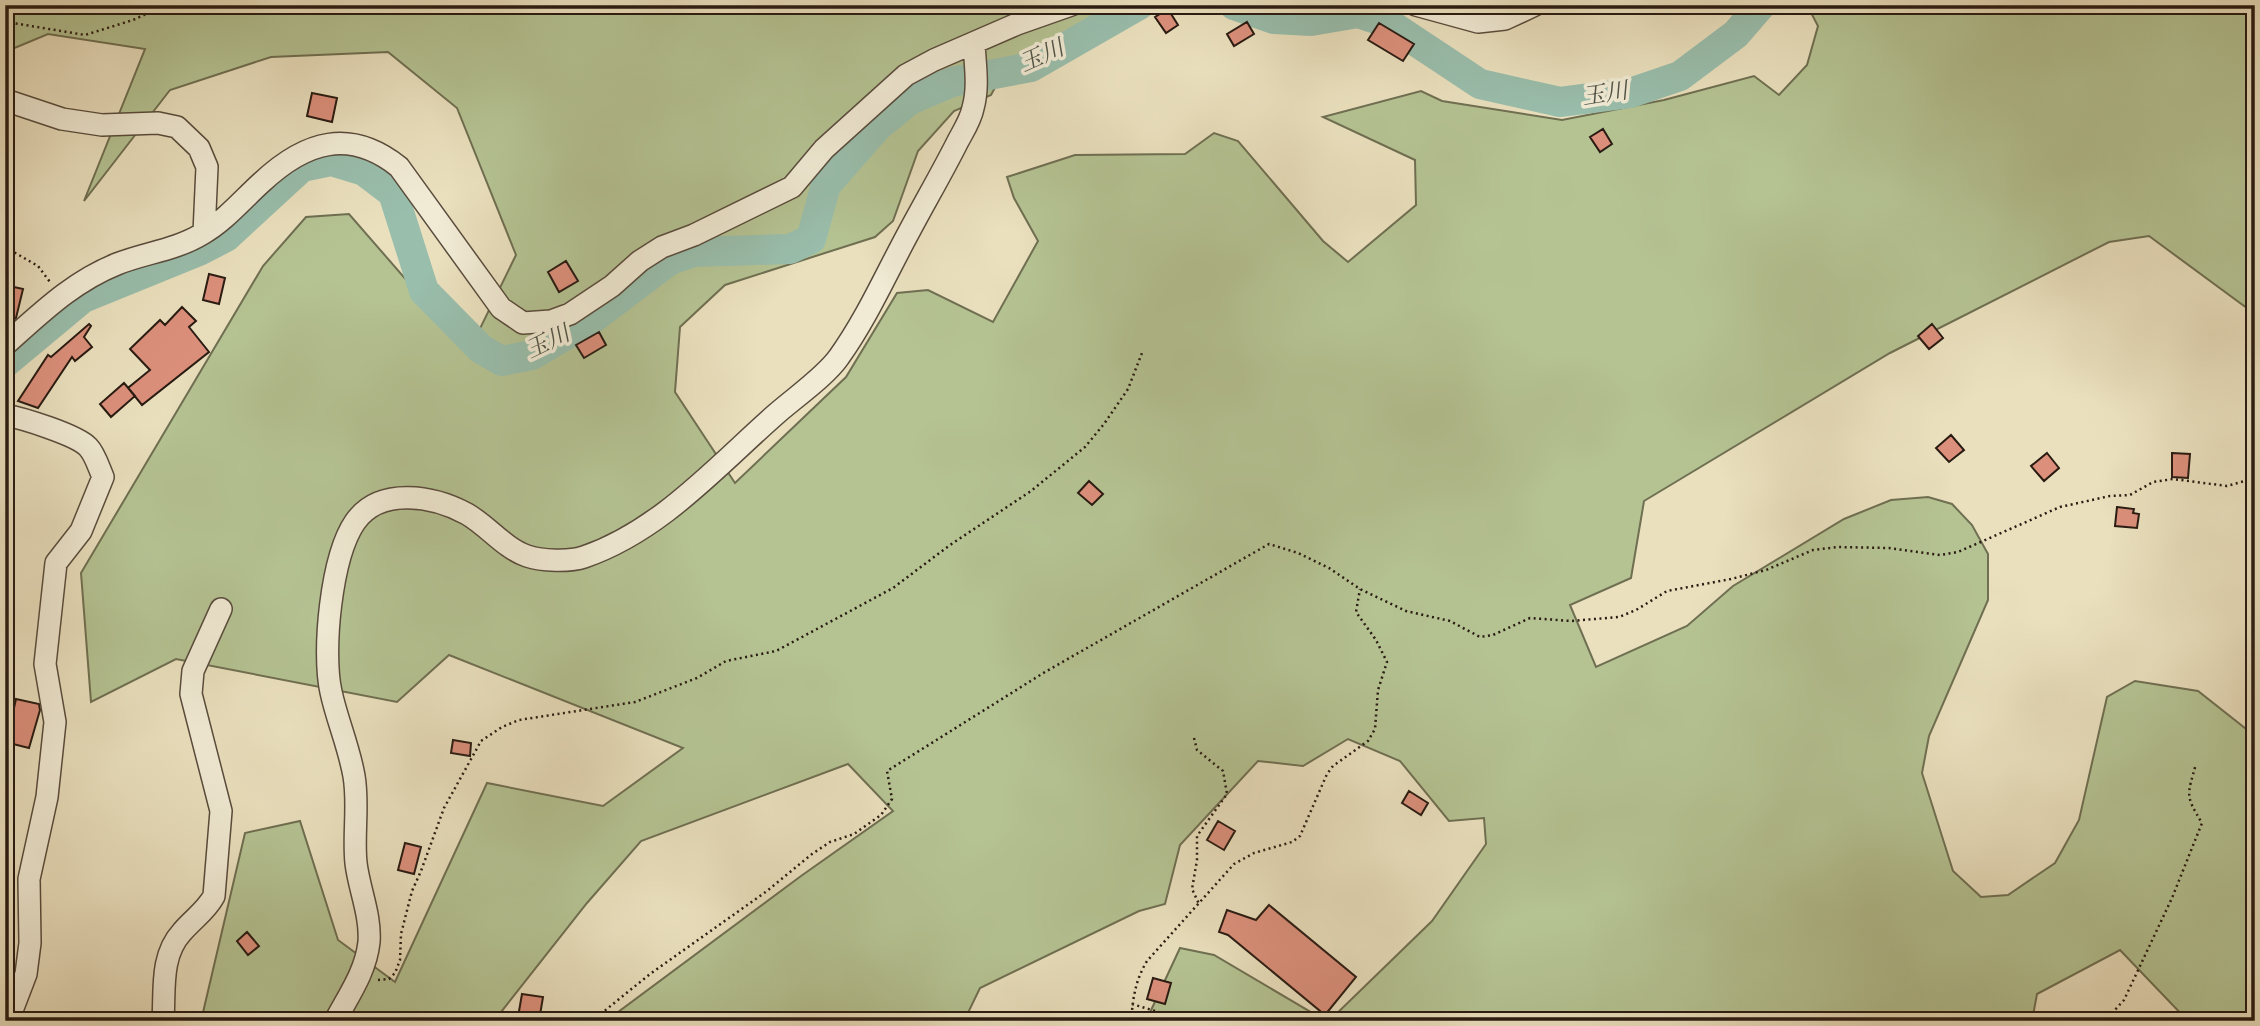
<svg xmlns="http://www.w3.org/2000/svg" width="2260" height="1026" viewBox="0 0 2260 1026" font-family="Vollkorn,'Noto Serif JP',serif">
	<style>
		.green { fill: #b5c393; stroke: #6f6f52; stroke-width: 2 }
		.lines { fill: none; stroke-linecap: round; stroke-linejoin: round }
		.river { stroke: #99beac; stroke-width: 30 }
		.building { fill: #dc907c; stroke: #291b12; stroke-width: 2 }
		.minor-casing { stroke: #594c3d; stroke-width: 24 }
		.path { stroke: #291b12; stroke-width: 2.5; stroke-dasharray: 2 3.5; stroke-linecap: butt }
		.minor { stroke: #f1ebd5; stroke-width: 21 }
		.labels { text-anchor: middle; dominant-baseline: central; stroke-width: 7; stroke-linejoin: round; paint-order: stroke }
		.water-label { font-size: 23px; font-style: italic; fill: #505448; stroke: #f1ebd5 }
	</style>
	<rect width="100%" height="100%" fill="#eae0be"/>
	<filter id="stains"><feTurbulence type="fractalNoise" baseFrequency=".00286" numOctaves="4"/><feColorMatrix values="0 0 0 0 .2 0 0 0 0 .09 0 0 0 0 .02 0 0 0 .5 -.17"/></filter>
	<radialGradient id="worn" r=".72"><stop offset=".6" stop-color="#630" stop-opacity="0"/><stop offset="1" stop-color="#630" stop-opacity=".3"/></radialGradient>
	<!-- green -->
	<path class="green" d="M5,5h1127l-123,57 -18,33 -37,16 -36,40 -25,70 -18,16 -150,48 -45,42 -5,65 60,91 111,-106 51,-84 31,-3 65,32 45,-81 -24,-43 -7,-21 68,-22 110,-1 29,-21 24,8 85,100 25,21 68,-57 -1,-45 -92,-43 98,-26 21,10 120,19 102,-20 90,-24 25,19 28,-30 11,-39 -11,-21h448v309l-106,-78 -40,6 -219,111 -246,148 -13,77 -61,27 26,62 91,-41 46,-40 111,-67 47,-19 37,-3 24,7 20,21 16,29v46l-59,136 -7,37 31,98 28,26 27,-2 47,-32 24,-43 28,-123 28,-16 63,10 57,45v285h-67l-68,-71 -83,44 -5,27h-703l103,-100 54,-77 -2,-26 -35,3 -49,-60 -52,-22 -45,27 -45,-5 -78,84 -15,59 -26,7 -159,77 -16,33h-358l195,-145 92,-65 -45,-47 -207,77 -54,62 -93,118h-293l44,-188 55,-12 38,119 57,42 92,-199 116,23 80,-58 -234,-93 -52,47 -221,-43 -85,43 -10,-129 182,-307 43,-49 43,-3 86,99 37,32 44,-90 -59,-147 -69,-56 -117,5 -101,33 -86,111 61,-152 -97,-15 -43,18z
		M1180,948l34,7 112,66h-180z"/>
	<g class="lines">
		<!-- river -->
		<path class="river" d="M1234,5l40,14 37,2 47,-8 30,10 92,61 80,18 70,-9 50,-17 56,-42 25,-29
			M5,363l78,-65 118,-48 25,-13 76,-70 29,-6 33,10 29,22 31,98 57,58 21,12 30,-6 56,-33 82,-62 24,-8 96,-3 21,-10 15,-54 51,-58 33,-27 42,-18 79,-15 108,-62"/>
	</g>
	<!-- building -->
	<path class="building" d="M1168,9l10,16 -12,8 -11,-16z
		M1247,22l7,12 -20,12 -7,-12z
		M1379,23l35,21 -11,17 -35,-21z
		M312,93l25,5 -5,24 -25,-6z
		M1603,129l9,15 -12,8 -10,-15z
		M566,261l12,20 -19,11 -11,-20z
		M209,274l16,4 -6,26 -16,-4z
		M5,285l18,4 -7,29 -11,9z
		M182,307l14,14 -7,6 20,25 -67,53 -14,-17 22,-18 -20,-21 30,-29 5,5z
		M89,324l2,2 -7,11 8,10 -17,14 -3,-4 -34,51 -20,-7 30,-46 3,2z
		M1932,324l11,14 -14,11 -11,-13z
		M599,332l7,13 -22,13 -8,-13z
		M124,383l11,13 -24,21 -11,-13z
		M1951,435l13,15 -15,12 -13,-14z
		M2047,453l12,15 -15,13 -13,-15z
		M2172,453l18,1 -2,24 -16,-1z
		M1089,481l14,13 -11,11 -14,-12z
		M2117,507l17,2 -1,4 6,1 -2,14 -22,-2z
		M16,699l23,5 1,6 -11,38 -24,-6 2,-26 5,1z
		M453,740l18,3 -1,13 -19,-3z
		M1409,791l19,12 -7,12 -19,-12z
		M1218,821l17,10 -11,19 -17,-10z
		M405,843l16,4 -7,27 -16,-4z
		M1269,905l87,72 -31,38 -97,-80 -9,-3 8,-22 29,10z
		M247,932l12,14 -11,9 -11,-14z
		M1153,978l18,5 -6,21 -18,-5z
		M522,994l21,3 -4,24 -21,-4z"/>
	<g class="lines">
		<defs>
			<path id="minor" d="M1416,5l62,17 27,-3 30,-14
				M5,100l57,19 40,6 56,-2 19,4 22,21 8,19 -3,66
				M5,345c35,-31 67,-63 112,-81 27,-11 59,-14 85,-30 23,-13 41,-35 60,-52 44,-41 88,-54 137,-15l102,141 22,15 28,-2 19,-7 42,-28 28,-25 22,-14 32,-12 98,-48 32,-38 82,-74 28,-15 83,-36 54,-19
				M5,415c17,3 72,20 83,32 7,7 11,21 15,30l-22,54 -25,32 -11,101 10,58 -8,75 -18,82 1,64 -4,31 -18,47
				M163,1021c2,-31 -3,-65 19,-89 11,-13 24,-21 32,-36l7,-85 -30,-117 2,-23 28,-62
				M335,1021c14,-26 31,-50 34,-79 2,-27 -10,-53 -13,-79 -3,-29 3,-58 -2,-87 -5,-29 -17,-56 -23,-84 -9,-40 0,-135 24,-170 25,-36 79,-26 112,-8 21,12 37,34 60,42 15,5 42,6 57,1 76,-26 132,-90 191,-142 18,-16 51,-39 64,-58 28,-39 48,-85 71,-127 16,-30 33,-59 48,-89 6,-11 13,-22 15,-33 6,-21 2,-43 1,-65"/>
		</defs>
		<!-- minor casing -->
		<use href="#minor" class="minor-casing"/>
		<!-- path -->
		<path class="path" d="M5,23l2,-1 78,13 48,-15 33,-15
			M5,134l7,-13
			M5,247l33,19 12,16
			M1194,738l3,12 26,21 4,23 -30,42v24l-5,29 7,15
			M378,980l11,-1 6,-6 5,-13 1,-26 11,-43 9,-20 23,-63 37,-67 21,-14 17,-7 116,-18 62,-24 29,-17 50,-10 117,-63 57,-43 81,-54 54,-44 19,-23 24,-35 14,-36
			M1132,1004l56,17
			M592,1021l58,-47 117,-83 45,-37 18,-12 24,-8 27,-19 11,-16 -5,-28 158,-99 224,-128 29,9 31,15 31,21 46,22 44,10 30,16 13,-2 37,-17 41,3 48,-4 17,-7 31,-19 64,-12 35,-9 47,-20 25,-3 51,1 51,7 18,-3 102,-45 50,-11 20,-1 23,-13 20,-3 54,7 28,-8
			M1131,1021c2,-23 4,-40 16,-60l87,-97 20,-11 38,-11 8,-6 27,-62 6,-8 35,-25 7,-12 3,-39 9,-28 -11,-22 -20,-28 4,-23
			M2097,1021l16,-9 11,-12 48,-102 30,-75c-17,-28 -15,-27 -6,-59"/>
		<!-- minor -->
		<use href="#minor" class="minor"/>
	</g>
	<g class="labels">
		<!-- water labels -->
		<g class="water-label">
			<text transform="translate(1042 57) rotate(-24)">玉川</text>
			<text transform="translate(1605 95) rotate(-9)">玉川</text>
			<text transform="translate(548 343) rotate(-26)">玉川</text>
		</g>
	</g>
	<!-- margin -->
	<rect width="2260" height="1026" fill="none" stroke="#eae0be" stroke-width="28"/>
	<rect x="7" y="7" width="2246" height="1012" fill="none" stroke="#291b12" stroke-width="3.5"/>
	<rect x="14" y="14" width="2232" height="998" fill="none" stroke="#291b12" stroke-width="2"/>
	<rect width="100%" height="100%" filter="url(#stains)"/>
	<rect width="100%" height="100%" fill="url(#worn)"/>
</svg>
